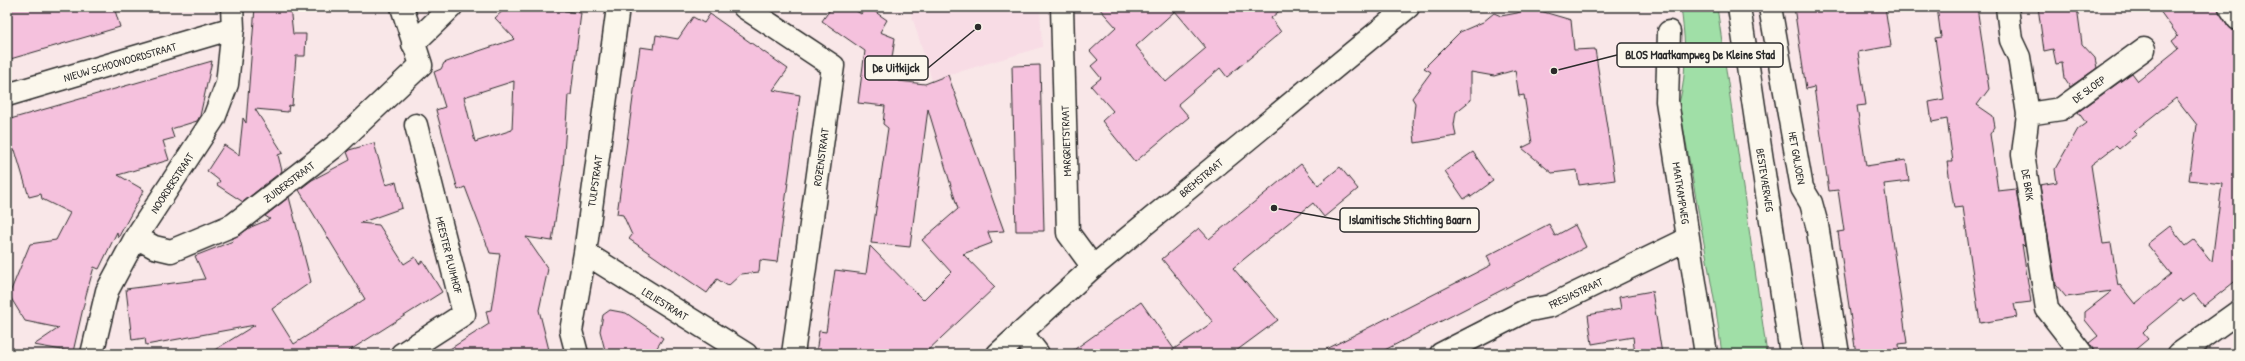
<svg xmlns="http://www.w3.org/2000/svg" width="2245" height="361" viewBox="0 0 2245 361" font-family="'Patrick Hand',sans-serif">
	<style>
		.built { fill: #f8dce5 }
		.green { fill: #a0dfa7; stroke: #668569 }
		.building { fill: #f5c1dd; stroke: #2b2b2b; fill-rule: evenodd }
		.lines { fill: none; stroke-linecap: round; stroke-linejoin: round }
		.minor-casing { stroke: #2b2b2b; stroke-width: 25 }
		.minor { stroke: #fbf7ec; stroke-width: 22 }
		.labels { text-anchor: middle; dominant-baseline: central; stroke-width: 3; stroke-linejoin: round; paint-order: stroke }
		.street-label { font-size: 11px; fill: #2b2b2b; stroke: #fbf7ec }
		.leader { fill: none; stroke: #2b2b2b; stroke-width: 1.5 }
		.callout-dot { fill: #2b2b2b; stroke: #fbf7ec; stroke-width: 1.5 }
		.callout { fill: #fbf7ec; stroke: #2b2b2b; stroke-width: 1.5 }
		.callout-label { font-size: 12px; text-anchor: middle; font-weight: bold; fill: #2b2b2b }
	</style>
	<rect width="100%" height="100%" fill="#f9e7e8"/>
	<filter id="ink" filterUnits="userSpaceOnUse"><feTurbulence type="fractalNoise" baseFrequency=".025" numOctaves="2"/><feDisplacementMap in="SourceGraphic" scale="8" xChannelSelector="R" yChannelSelector="G"/><feConvolveMatrix kernelMatrix="1 2 1 2 8 2 1 2 1" color-interpolation-filters="sRGB"/></filter>
	<g filter="url(#ink)">
		<!-- built -->
		<path class="built" d="M909,7h131l2,40 -110,33z"/>
		<!-- green -->
		<path class="green" d="M1681,7h36l50,347h-45l-6,-44 -37,-207c9,-32 6,-64 2,-96z"/>
		<!-- building -->
		<path class="building" d="M7,7h107l6,20 -113,33z
			M255,7h35l3,27h13l-1,22h-9l-4,50 -3,-1 -1,7 -33,-3 28,44 -5,2 4,16 -39,31 -26,-17 3,-4 -13,-10 17,-26 15,10 4,-37 3,5z
			M507,7h50l-1,3 25,3 -10,82h-3l-5,74 -11,72 -26,-4 22,32 -9,41 11,44h-108l47,-30 -3,-13 5,-1 9,-56 -10,-1 -25,-66 -7,3 -22,-80 9,-3 -11,-35 7,-3 3,-6 11,-4 60,-20 -20,-21zM514,81l-2,49 -37,12 -11,-45z
			M832,7h18l11,7 7,-7 19,13 -7,12 15,6 -5,33 9,2 -1,8 27,3 23,-9 56,156 -16,1 4,11 -29,11 32,33 -71,67h-108l3,-23 7,1 9,-62 31,4 4,-28 53,54 28,-28 -29,-32 36,-31 -30,-100 -18,138 -39,-4 17,-115 -5,-4 2,-18 -27,-3 7,-52 -43,-30z
			M1098,7h186l-13,11 10,14 -54,45 -7,-9 -42,36 11,13 -54,45 -33,-41 11,-10 -22,-25 10,-8 -10,-12 7,-6 -8,-9 26,-24zM1175,11l31,37 -40,34 -30,-36z
			M1794,7h91l6,39 -33,6 8,53 -9,1 9,60 40,-6 3,21 -25,3 23,159 -8,1 1,10h-44l-18,-122 6,-1 -6,-41 -9,1 -15,-104 -8,2z
			M1937,7h40l12,82 -12,16 16,11 2,11 -5,7 8,57 18,-2 9,58 -3,-3 9,58 -17,2 3,13 -37,6 -17,-116 -9,1 -7,-46h6l-6,-43 -15,3 -3,-20 15,-3 -9,-61 6,-1z
			M2038,7h39l5,37 13,14 2,10 -27,19 -6,-9 -2,-15 -6,1 -3,-15 -9,2z
			M2157,7h60l11,19 10,8v245l-34,27 -10,-12 -11,8 -2,-3 -34,28 1,1 -5,5 5,6 -18,15h-36l-5,-11 9,-7 -13,-16v-8l27,-21 -46,6 -10,-12 -16,-100 17,-3 -2,-13 23,-40 8,-6 -8,-11 54,-39 6,8 40,-32 -6,-8 6,-5zM2176,98l21,27 -8,55 33,4 -10,78 -18,-22 -8,6 -16,-20 -23,18 24,30 -36,30 -15,-19 -2,1 -7,-43 -8,1 -12,-79 25,-19 3,3 18,-15 -3,-3z
			M1530,8l41,12 3,30 21,-1 20,131 -36,5 -2,-15 -25,3 -30,-25 10,-5 -8,-48 -5,1 -4,-26 -21,6 -23,-4v28l-15,12 -2,13 2,11 -41,7 -2,-20 2,-20 -3,-5 19,-26 -7,-4 36,-36 23,-10 11,-9 7,3 16,-3z
			M710,14l78,55 -15,21 27,5 -23,167 -17,-2 -1,12 -18,2 -13,12 -11,-7 -10,14 -78,-54 3,-4 -9,-20 -6,-1 23,-167 14,2 2,-14 22,4 15,-22 11,6z
			M212,61l-12,55 -3,5 -26,8 3,9 -11,3 6,19 -51,15 26,15 -26,48 -1,-6 -18,37 -5,-2 -8,28 -13,57 -39,-7 25,-17 -34,-7 -16,-26 21,-51 26,-4 14,-27 -28,-14 -1,-5 -12,3 -14,-47 -8,2v-32z
			M1040,65l4,166h-28l-4,-165z
			M374,143l12,42 10,-3 6,26 -42,15 19,2 25,39 11,-7 4,7 4,-3 19,31 -98,62h-136l47,-29 -109,20 -1,-7 -13,2 -6,-51 79,-10 -10,-23 38,-15 -1,-2 19,-12 19,-8 -5,-3 24,-19 22,85 -39,27 22,35 71,-45 -66,-109 13,-10 38,-20 -3,-8 2,-2z
			M1473,152l20,29 -22,16 -1,-2 -6,4 -19,-28z
			M1301,164l17,21 22,-18 18,22 -34,28 -11,-14 -80,65 45,52 -46,34h-164l73,-52 33,47 39,-27 -51,-63 37,-31 10,11z
			M1549,224l6,12 20,-11 11,22 -209,107h-60l174,-89 -4,-9z
			M1652,291l10,63h-27l-2,-17 -41,7 -4,-29 33,-6 -2,-12z
			M610,310l16,3 37,25 -10,16h-47l-6,-23 3,-16z"/>
		<g class="lines">
			<defs>
				<path id="minor" d="M744,7l89,59 -40,288
					M1062,7l6,226 25,34
					M1739,7l52,347
					M1770,7l32,181 9,15 6,22 21,129
					M2007,7l4,33 8,17 9,57 -5,40 24,155 35,45
					M2230,7l8,12
					M1669,32l-2,69 39,253
					M413,44l38,-37
					M7,95l226,-67
					M2028,114l33,-5 83,-60
					M136,237l18,10 17,4 62,-26 101,-78 87,-82 -19,-58
					M585,253l161,101
					M1021,332l17,22
					M92,354l15,-63 29,-54 78,-119 13,-34 6,-56 -1,-21
					M402,354l62,-40 -48,-189
					M577,354l-6,-23 14,-78 33,-246
					M998,354l95,-87 315,-260
					M1441,354l84,-43 25,-5 138,-67
					M2179,354l59,-42"/>
			</defs>
			<!-- minor casing -->
			<use href="#minor" class="minor-casing"/>
			<!-- minor -->
			<use href="#minor" class="minor"/>
		</g>
	</g>
	<g class="labels">
		<!-- street labels -->
		<g class="street-label">
			<text transform="translate(120 62) rotate(-16)">NIEUW SCHOONOORDSTRAAT</text>
			<text transform="translate(2089 89) rotate(-36)">DE SLOEP</text>
			<text transform="translate(1066 141) rotate(-92)">MARGRIETSTRAAT</text>
			<text transform="translate(821 157) rotate(-82)">ROZENSTRAAT</text>
			<text transform="translate(1797 158) rotate(80)">HET GALJOEN</text>
			<text transform="translate(1201 178) rotate(-40)">BREMSTRAAT</text>
			<text transform="translate(1765 180) rotate(81)">BESTEVAERWEG</text>
			<text transform="translate(595 181) rotate(-82)">TULPSTRAAT</text>
			<text transform="translate(289 182) rotate(-37)">ZUIDERSTRAAT</text>
			<text transform="translate(172 183) rotate(-57)">NOORDERSTRAAT</text>
			<text transform="translate(2028 185) rotate(81)">DE BRIK</text>
			<text transform="translate(1681 193) rotate(81)">MAATKAMPWEG</text>
			<text transform="translate(449 255) rotate(76)">MEESTER PLUIMHOF</text>
			<text transform="translate(1576 293) rotate(-25)">FRESIASTRAAT</text>
			<text transform="translate(665 304) rotate(32)">LELIESTRAAT</text>
		</g>
	</g>
	<!-- callouts -->
	<path class="leader" d="M1554 71L1617 55M978 27L928 68M1274 208L1340 220"/>
	<g class="callout-dot">
		<circle cx="1554" cy="71" r="4"/>
		<circle cx="978" cy="27" r="4"/>
		<circle cx="1274" cy="208" r="4"/>
	</g>
	<g class="callout">
		<rect x="1617" y="43" width="166" height="24" rx="4"/>
		<rect x="865" y="56" width="63" height="24" rx="4"/>
		<rect x="1340" y="208" width="139" height="24" rx="4"/>
	</g>
	<g class="callout-label">
		<text x="1700" y="59">BLOS Maatkampweg De Kleine Stad</text>
		<text x="896" y="72">De Uitkijck</text>
		<text x="1410" y="224">Islamitische Stichting Baarn</text>
	</g>
	<!-- margin -->
	<rect width="2245" height="361" fill="none" stroke="#fbf7ec" stroke-width="24"/>
	<rect x="12" y="12" width="2221" height="337" fill="none" stroke="#2b2b2b" stroke-width="1.5" filter="url(#ink)"/>
</svg>
